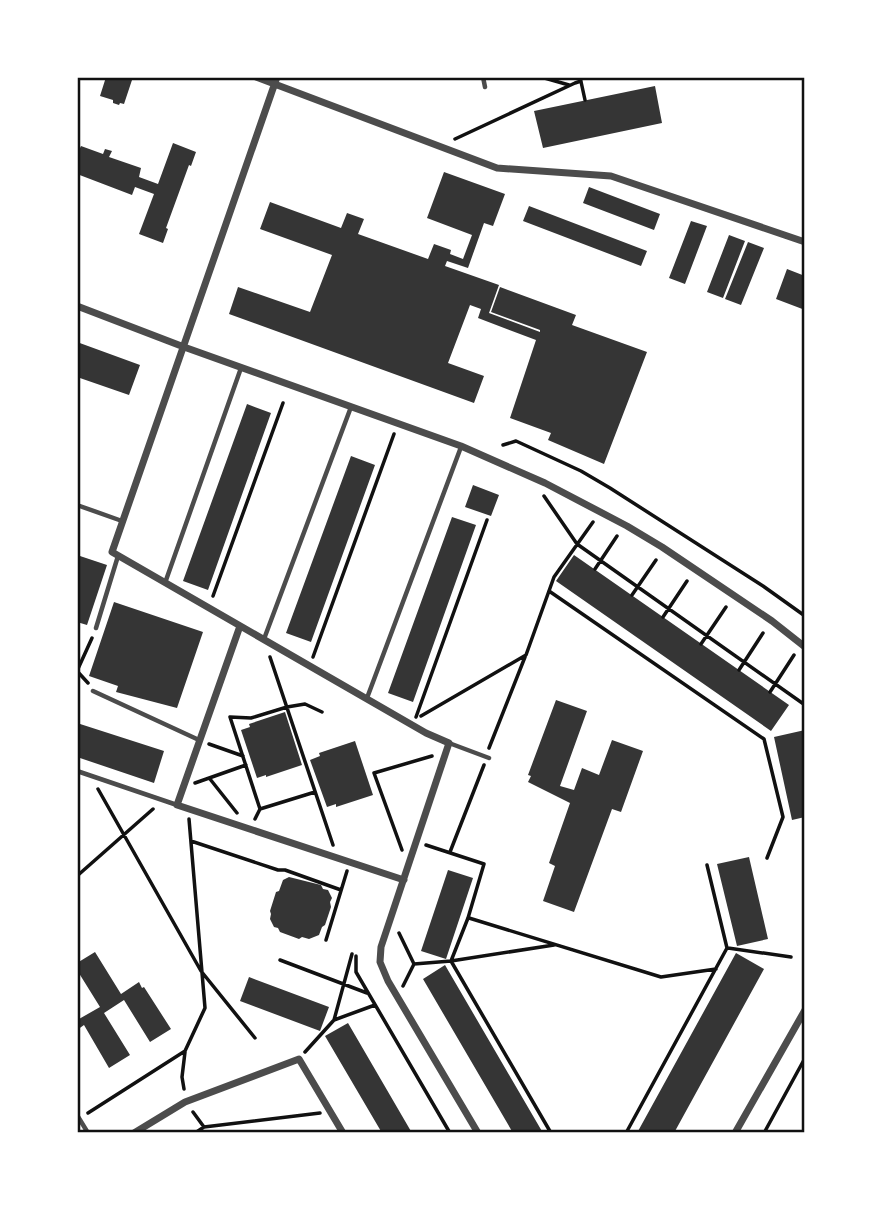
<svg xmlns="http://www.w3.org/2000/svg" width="882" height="1210" viewBox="0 0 882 1210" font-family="Montserrat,sans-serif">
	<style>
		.building { fill: #353535 }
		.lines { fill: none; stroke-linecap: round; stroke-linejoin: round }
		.path { stroke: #111; stroke-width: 3.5 }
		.service { stroke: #4c4c4c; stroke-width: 4.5 }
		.minor { stroke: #4c4c4c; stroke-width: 7 }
		.neatline { fill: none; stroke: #111; stroke-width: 2.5 }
	</style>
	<rect width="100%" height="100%" fill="#fff"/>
	<!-- building -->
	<path class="building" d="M106,77h27l-9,27 -4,-1 -1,2 -6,-2v-3l-13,-4z
		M655,86l7,37 -119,25 -9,-37z
		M173,143l23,9 -5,14 -2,-1 -23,63 2,1 -5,14 -24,-9 15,-40 -19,-7 -3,8 -55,-21v-20l4,-8 22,8 2,-5 7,2 -3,6 32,11 -2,9 19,7z
		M444,172l61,22 -12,32 -9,-3 -16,45 -21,-7 -2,5 54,19 -10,28 51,19v-2l-49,-18 9,-25 76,28 -4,10 75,27 -43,112 -56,-24 3,-7 -41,-15 26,-78 -58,-22 3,-9 -11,-4 -22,58 36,13 -10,27 -245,-89 9,-27 72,25 22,-57 -72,-26 10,-27 71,26 6,-15 17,6 -6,15 70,25 6,-15 17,6 -1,4 13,5 9,-24 -45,-17z
		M589,187l71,27 -6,16 -71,-27z
		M529,206l118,45 -6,15 -118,-45z
		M691,221l16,5 -22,58 -16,-6z
		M729,235l16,6 -22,57 -16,-6z
		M748,242l16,6 -23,57 -16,-6z
		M787,269l18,7v34l-29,-11z
		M77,342l63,23 -11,30 -52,-18z
		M247,404l24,9 -63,177 -25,-9z
		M351,456l24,9 -64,177 -25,-9z
		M473,485l26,10 -8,21 -26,-9z
		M452,517l24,8 -63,177 -25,-9z
		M77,555l30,10 -20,60 -10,-3z
		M574,555l215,150 -18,26 -215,-150z
		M114,602l89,30 -26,76 -61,-16 2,-6 -29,-10z
		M556,700l31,11 -27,75 14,4 8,-22 17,7 13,-35 31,11 -22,61 -9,-3 -38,103 -31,-11 12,-35 -6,-3 21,-60 -42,-21 3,-6 -3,-1z
		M285,712l17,53 -36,12v-2l-9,3 -16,-48 9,-3 -1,-3z
		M77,723l87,28 -10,32 -77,-26z
		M805,730v87l-13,3 -18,-83z
		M355,741l18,54 -37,12v-3l-9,3 -17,-47 10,-4 -1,-3z
		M749,857l19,82 -31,7 -20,-82z
		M448,870l25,8 -27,81 -25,-8z
		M289,877l32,8 2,4 5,1 4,8 -2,4 1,5 -6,18 -3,2 -3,8 -10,4 -7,-2 -3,2 -19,-7 -2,-4 -4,-1 -4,-8 1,-5 -1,-3 6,-19 3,-1 4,-11z
		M95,952l26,42 18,-12 3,6 2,-1 27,42 -21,13 -26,-42 -20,13 26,42 -21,13 -25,-43 -7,5v-15l2,4 21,-12 -23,-37v-7z
		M736,953l28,16 -90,164h-37z
		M445,965l98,168h-30l-90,-154z
		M249,977l80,30 -9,24 -80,-30z
		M348,1023l64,110h-30l-57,-97z"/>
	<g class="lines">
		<!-- path -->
		<path class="path" d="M541,77l28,8
			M580,77l5,23
			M455,139l120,-56 6,-2
			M503,445l13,-4 65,30 29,17 153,98 42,30
			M544,496l33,48 228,161
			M595,569l22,-33
			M549,591l215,148 19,78 -16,41
			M632,595l24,-35
			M213,596l70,-193
			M663,617l24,-36
			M701,644l25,-37
			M270,657l63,188
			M313,657l81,-223
			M739,670l24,-37
			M77,671l15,-33
			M77,671l11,12
			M770,692l24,-37
			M421,716l105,-61 28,-78 39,-55
			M416,717l71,-197
			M209,744l34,12
			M489,748l36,-91
			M210,779l27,34
			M195,783l51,-18
			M98,789l103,182 54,67
			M260,809l55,-17
			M255,819l5,-10 -30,-92 21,1 36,-11 18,-3 17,8
			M191,841l87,29h7l56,20
			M426,845l58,19 -16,54 -17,43 100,172
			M402,850l-28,-77 58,-17
			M450,852l34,-87
			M77,876l76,-67
			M469,918l192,59 55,-8
			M399,933l15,31 -11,22
			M326,940l21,-69
			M728,948l63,9
			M356,956v16l94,161
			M280,960l87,33
			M414,964l37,-3 103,-16
			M334,1020l41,-15
			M305,1052l29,-32 18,-66
			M184,1089l-2,-12 3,-25
			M193,1112l11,15
			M88,1113l97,-62 20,-43 -16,-189
			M195,1133l9,-6 116,-14
			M626,1133l101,-185 -20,-83
			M764,1133l41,-75"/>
		<!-- service -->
		<path class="service" d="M483,77l2,10
			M77,505l45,16
			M165,583l76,-215
			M96,628l22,-72
			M264,639l87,-232
			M93,691l106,49
			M367,698l94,-251
			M449,743l40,15
			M77,771l100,34
			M77,1115l11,18"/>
		<!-- minor -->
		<path class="minor" d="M256,77l241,91 114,8 194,66
			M277,77l-165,475 314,181 23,10 -68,204 -1,15 8,19 90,152
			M77,306l107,41 277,99 84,37 82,43 35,21 110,74 33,26
			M240,626l-63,179 227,75
			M134,1133l51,-31 114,-43 44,74
			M735,1133l70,-123"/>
	</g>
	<!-- border -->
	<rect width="882" height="1210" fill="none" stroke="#ffffff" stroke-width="158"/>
	<rect x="79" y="79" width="724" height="1052" class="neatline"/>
</svg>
